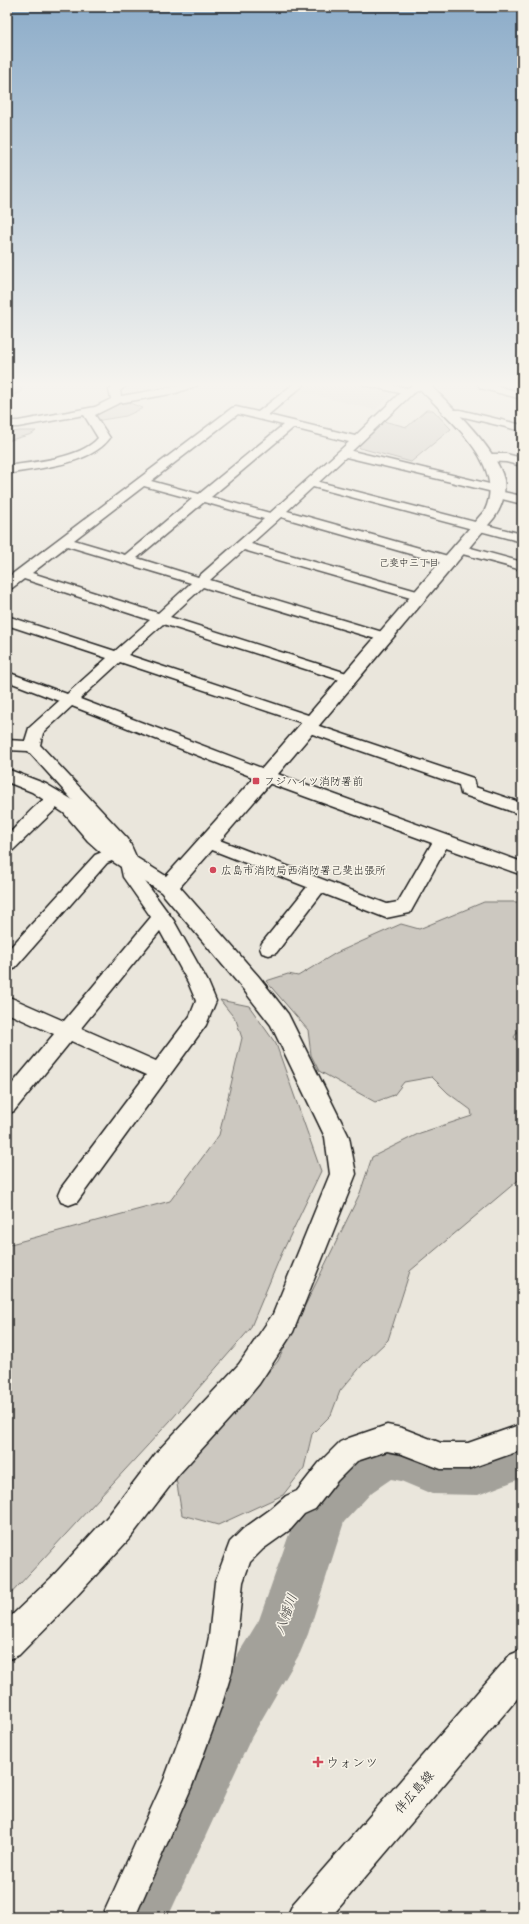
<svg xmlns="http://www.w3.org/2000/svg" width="529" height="1924" viewBox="0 0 529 1924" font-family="'Comic Neue','Klee One',sans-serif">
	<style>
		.built { fill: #dad7ce }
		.green { fill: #ccc8c0; stroke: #74726e }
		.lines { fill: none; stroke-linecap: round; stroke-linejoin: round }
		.river { fill: #a3a19a; fill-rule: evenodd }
		.street-casing { stroke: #1c1c1c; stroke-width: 3 }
		.secondary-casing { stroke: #1c1c1c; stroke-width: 3 }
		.street { fill: #f7f3e8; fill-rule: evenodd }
		.secondary { fill: #f7f3e8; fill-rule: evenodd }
		.poi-dot { fill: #d1495b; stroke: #f7f3e8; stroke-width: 1.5 }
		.labels { text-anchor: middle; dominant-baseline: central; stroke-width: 3; stroke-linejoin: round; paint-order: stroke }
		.far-neighbourhood-label { font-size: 10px; fill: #1c1c1c; stroke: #f7f3e8 }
		.poi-label { font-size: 11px; fill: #1c1c1c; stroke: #f7f3e8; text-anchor: start }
		.near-poi-label { font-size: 13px; fill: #1c1c1c; stroke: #f7f3e8; text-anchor: start }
		.near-street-label { font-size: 13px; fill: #1c1c1c; stroke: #f7f3e8 }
		.near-water-label { font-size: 14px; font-style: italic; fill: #52514e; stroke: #f7f3e8 }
	</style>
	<rect width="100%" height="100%" fill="#eae6dc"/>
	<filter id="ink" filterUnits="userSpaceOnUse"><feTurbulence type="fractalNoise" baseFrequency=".025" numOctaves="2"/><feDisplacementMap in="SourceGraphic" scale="8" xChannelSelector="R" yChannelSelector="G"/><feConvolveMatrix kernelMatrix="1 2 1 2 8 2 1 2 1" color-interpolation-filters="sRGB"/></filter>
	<g filter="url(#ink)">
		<!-- built -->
		<path class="built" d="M310,383h54l32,8 -21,19 -76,-19z"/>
		<!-- green -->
		<path class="green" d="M7,383l15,1 -1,8 -14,6z
			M127,402l16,6 -17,8 -31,5 -2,-2 4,-9 13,-5z
			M426,410h7l18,19 -40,33 -51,-14 -3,-3 26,-24 24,6z
			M19,431h17l-4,3 -25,7v-8z
			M484,902h38v124l-8,11 8,11v129l-112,94 -22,69 -24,23 -24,28 -9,24 -19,19 -8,34 -21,27 -65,30 -36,-10 -6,-37 102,-117 82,-168 12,-36 48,-24 52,-17 -1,-6 -23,-17 -16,-16 -28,5 -10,13 -19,7 -56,-31 -8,-16 -3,-25 -42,-49 22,-7 10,2 38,-23 65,-29 18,5z
			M220,1000l29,6 27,38 45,127 -40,84 -31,74 -79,91 -164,178v-353l163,-44 49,-66 23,-97 -6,-18z"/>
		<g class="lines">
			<!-- river -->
			<path class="river" d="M522,1428v50l-44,17 -46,-1 -31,-13 -10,-2 -19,13 -28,30 -36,112 -8,19 -49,85 -83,179h-63l9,-22 97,-197 48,-78 46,-131 31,-33 33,-19 17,-8 16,2 31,13 45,1 35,-16z"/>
			<defs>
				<path id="street" d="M117,383h12l-9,8 1,5 53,-9 12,-4h13l-1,2 -22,8 -57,10 -24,12 15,23c-19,27 -73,30 -103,36v-8c26,-4 73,-7 91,-28l-14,-23 -66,12h-11v-6h11l77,-14 16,-8 -2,-9z
					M295,383h11l-38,32 87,21 45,-43 -36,-8 -1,-2h19l25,5 12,-5h8l1,2 -16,9 -60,57 150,36 1,5 19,4v8l-28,-7 -1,-5 -147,-35 -27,25 203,52v8l-209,-55 -26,24 168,47 2,3 -2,3h-10l-164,-47 -30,27 173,49 2,3 -2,3h-10l-170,-49 -34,30 179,54 2,3 -2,3h-10l-176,-53 -33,30 183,58 2,3 -2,3h-10l-180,-57 -35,31 189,63 3,3 -4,4 157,53 2,9 47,16v12l-61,-21 -2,-9 -158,-55 -2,-3 4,-4 -183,-61 -40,37 192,73 250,90v13l-76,-27 -36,65 -24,5 -64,-25 -46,60 -7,2 -7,-2 -2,-5 2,-5 45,-56 -105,-41 -3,-4 3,-4 6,-2 6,2 173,66 11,-2 34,-59 -172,-63 -188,-74 -29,27 -3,12 88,94 10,22 3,15 33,45 34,61 8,19 -10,24 -129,177 -8,3 -8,-3 -3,-7 3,-7 85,-113 -75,-34 -57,70 -7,3v-24l47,-56 -47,-21v-17l57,25 87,-104 -28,-40 -4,-19 -12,5 -93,106 -7,2v-20l88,-96 20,-8 -87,-96 -21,-1v-10l18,1 4,-13 30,-27 -52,-20v-9l60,22 40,-36 -100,-33v-9l108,35 35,-31 -126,-41 -12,9 -5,1v-11l225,-170 4,-1 22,5zM238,414l45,11 -84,69 -48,-13zM293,428l56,14 -79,71 -59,-16zM144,486l48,13 -67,56 -51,-15zM204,502l60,17 -66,58 -61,-19zM67,546l124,37 -33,30 -126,-40zM160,931l28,51 8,19 -6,15 -34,45 -75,-33z
					M478,383h10l34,10v6l-42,-11z
					M448,410h12l62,15v6l-62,-15 -16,-1 -2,-2 2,-2z
					M487,454h19l16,4v8l-16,-4 -23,-1 -2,-3 2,-3z
					M460,545l62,17v8l-67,-18 -2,-3 2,-3z
					M56,793l6,2 2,4 -2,4 -49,47 -6,2v-16c13,-13 32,-38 49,-43z
					M522,1424v26l-54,19h-27l-39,-15 -15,-3 -30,10 -20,20 -22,28 -11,5 -13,15 -28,20 -13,13 -7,20 -6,55 -5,34 -11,36 -29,79 -57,131h-33l62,-137 27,-73 11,-36 7,-34 6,-55 15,-40 13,-13 28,-20 15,-13 11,-5 22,-28 21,-21 9,-4 38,-13 15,3 39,15h27z"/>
				<path id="secondary" d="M415,383h13c22,22 69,66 76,97 2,14 -2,27 -10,38l-221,262 -93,107 79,90 29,37 61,123 7,37 -63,158 -34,52 -20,24 -60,66 -49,64 -57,62 -54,55 -12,5v-40l44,-42 57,-62 49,-64 82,-88 34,-50 57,-140 -5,-37 -54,-112 -28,-36 -82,-97 -54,-34 -19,-17 -24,-28 -32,-21 -25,-10v-13l39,15 32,19 24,28 19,17 45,28 93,-104 226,-262c19,-41 -25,-80 -51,-107 -6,-6 -14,-13 -19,-20z
					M522,1650v43l-191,224h-44l6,-13 217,-249z"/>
			</defs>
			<!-- street casing -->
			<use href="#street" class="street-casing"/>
			<!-- secondary casing -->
			<use href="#secondary" class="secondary-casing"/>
			<!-- street -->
			<use href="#street" class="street"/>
			<!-- secondary -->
			<use href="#secondary" class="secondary"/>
		</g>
	</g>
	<!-- sky -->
	<linearGradient id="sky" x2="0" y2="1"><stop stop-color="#8cacc9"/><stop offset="0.59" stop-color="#f6f4ef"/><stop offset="1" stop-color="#f6f4ef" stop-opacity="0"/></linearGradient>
	<rect width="529" height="652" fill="url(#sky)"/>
	<!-- markers -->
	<g class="poi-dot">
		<rect x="252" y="777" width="8" height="8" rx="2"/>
		<circle cx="213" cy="870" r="4"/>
		<path d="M316 1756h4v4h4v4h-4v4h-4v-4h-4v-4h4z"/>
	</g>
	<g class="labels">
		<!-- far-neighbourhood labels -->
		<g class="far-neighbourhood-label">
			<text x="409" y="563">己斐中三丁目</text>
		</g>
		<!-- poi labels -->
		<g class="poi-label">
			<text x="264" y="781">フジハイツ消防署前</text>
			<text x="221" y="870">広島市消防局西消防署己斐出張所</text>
		</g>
		<!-- near-poi labels -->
		<g class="near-poi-label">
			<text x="326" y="1762">ウォンツ</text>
		</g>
		<!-- near-street labels -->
		<g class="near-street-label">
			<text transform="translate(414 1792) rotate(-49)">伴広島線</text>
		</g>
		<!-- near-water labels -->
		<g class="near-water-label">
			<text transform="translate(286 1614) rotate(-70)">八幡川</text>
		</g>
	</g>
	<!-- margin -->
	<rect width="529" height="1924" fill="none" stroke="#f7f3e8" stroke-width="24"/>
	<rect x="12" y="12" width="505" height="1900" fill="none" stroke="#1c1c1c" stroke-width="1.5" filter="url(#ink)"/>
</svg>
